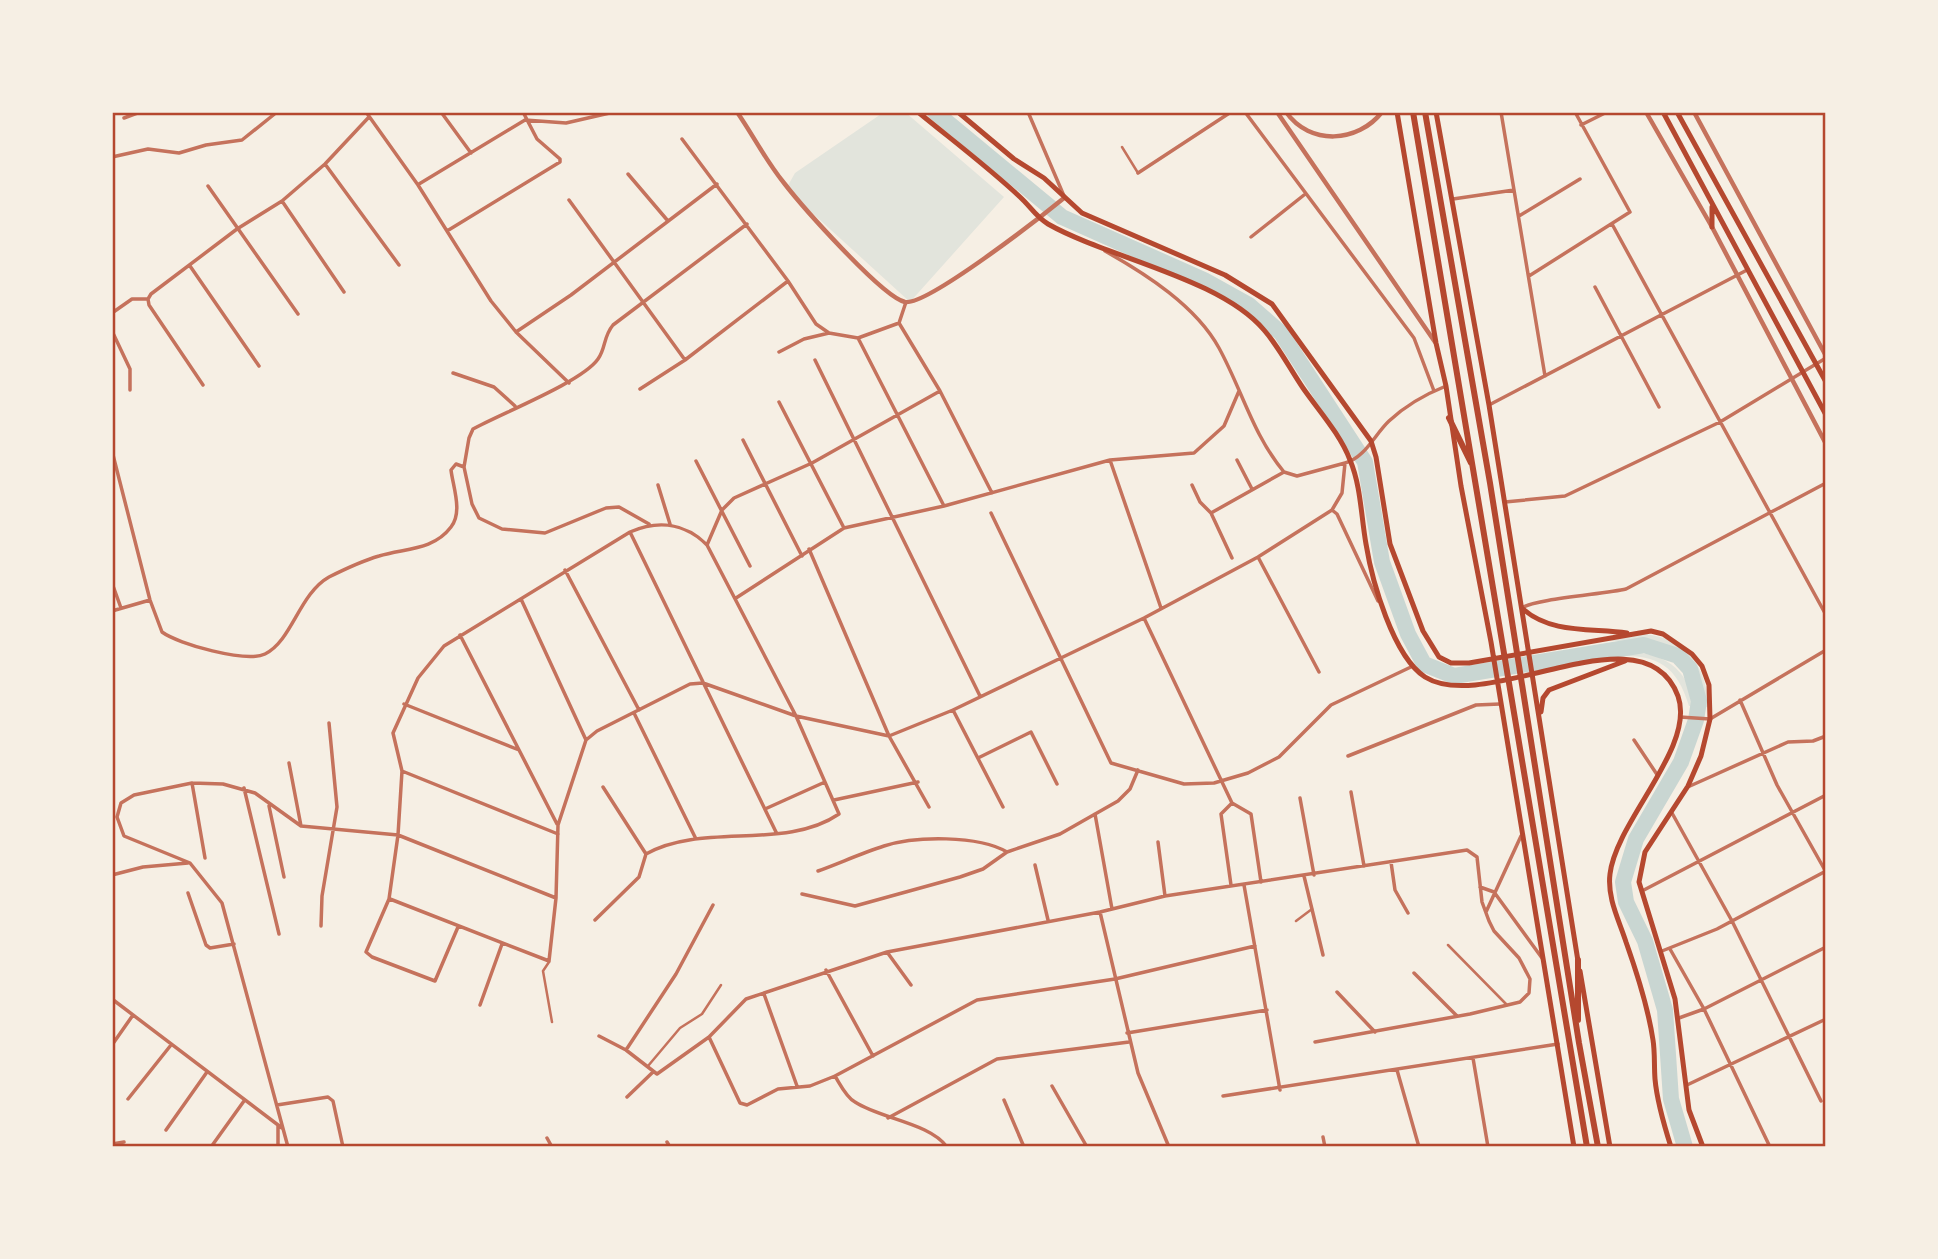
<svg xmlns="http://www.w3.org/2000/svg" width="1938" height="1259" viewBox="0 0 1938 1259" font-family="'Fira Sans Condensed',sans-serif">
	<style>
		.green { fill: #e2e4dc }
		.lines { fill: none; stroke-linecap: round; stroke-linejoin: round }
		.river { stroke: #c9d6d2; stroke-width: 16 }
		.pedestrian { stroke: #c5725c; stroke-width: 2.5 }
		.minor { stroke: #c5725c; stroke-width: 3.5 }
		.tertiary { stroke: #c5725c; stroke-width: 4.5 }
		.secondary { stroke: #b5482f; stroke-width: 5 }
		.trunk { stroke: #b5482f; stroke-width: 6 }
		.neatline { fill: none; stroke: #b5482f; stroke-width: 2.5 }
	</style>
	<rect width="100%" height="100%" fill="#f6efe4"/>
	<!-- green -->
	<path class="green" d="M884,112h21l99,85 -94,105 -124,-113 9,-16z
		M1644,634c46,5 60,32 66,74l-4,-1c-6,-62 -43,-65 -97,-66z
		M1622,652c39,-1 66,14 72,54h-5c-14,-46 -36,-52 -83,-50z"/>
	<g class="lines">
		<!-- river -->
		<path class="river" d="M935,112l127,105 142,63 45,25 32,28 84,129 17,100 26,72 16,30 30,12 190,-31 34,11 12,13 9,32 -3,19 -15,42 -45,77 -13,43 3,20 19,39 20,69 6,89 14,48"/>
		<!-- pedestrian -->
		<path class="pedestrian" d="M1122,147l16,26
			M1296,921l16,-12
			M1448,945l59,60
			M549,962l-6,9 9,51
			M648,1066l32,-38 22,-14 19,-29"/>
		<!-- minor -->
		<path class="minor" d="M366,112l52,73 73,116 25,31 53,51
			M441,112l30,41
			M1028,112l36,84
			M1245,112l169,226 20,53
			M1501,112l44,264
			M124,118l16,-6
			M525,120l41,3 48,-11
			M1581,125l26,-13
			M682,139l106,142 28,43 13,9 29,5 41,-15 7,-21
			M112,157l36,-8 31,4 27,-8 36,-5 35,-28
			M325,164l74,101
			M1138,173l93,-61
			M628,174l40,47
			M419,184l106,-64
			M208,186l90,128
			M1453,199l61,-9
			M569,200l116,160
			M282,201l62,91
			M1519,216l61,-37
			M1612,224l214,391
			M447,231l113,-69v-3l-23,-20 -14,-27
			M1251,237l53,-42
			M1105,251c41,23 91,55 114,97 23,42 34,87 65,124
			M190,266l69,100
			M1529,276l101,-64 -55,-100
			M1595,287l64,120
			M148,299l3,-5 86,-65 45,-28 43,-37 44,-47
			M148,299l1,6 54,80
			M112,313l20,-14h16
			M899,323l41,68 52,102
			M112,331l18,38v21
			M516,332l55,-37 146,-111
			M858,338l86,168
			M779,352l25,-13 25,-6
			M815,360l165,336
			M453,373l41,14 21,19
			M640,389l45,-29 103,-79
			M779,402l65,126
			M1489,405l258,-135
			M743,440l59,116
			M112,451l38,149 12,32c16,12 84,31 103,22 27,-13 34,-60 64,-77 16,-8 33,-16 50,-21 25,-8 54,-5 72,-29 12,-15 2,-40 0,-57l5,-6 8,3 8,37 7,14 23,11 43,4 61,-25 13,-1 30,17
			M1110,460l51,148
			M1237,460l15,29
			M696,461l54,105
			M464,467l5,-29 4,-9c29,-16 109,-47 125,-70 8,-11 5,-22 15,-34l134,-101
			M1284,472l13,4 48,-13
			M658,485l12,39
			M1192,485l8,17 11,11 21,45
			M1505,502l60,-6 155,-74 106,-64
			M1332,510l5,4 41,87
			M991,513l120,250 73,21 30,-1 34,-10 31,-16 52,-52 82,-39
			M1211,513l73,-41
			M630,532l146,300
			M707,545l15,-35 12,-12 78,-35 128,-72
			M809,549l80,187 40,71
			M1258,557l61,115
			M565,570l74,140
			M112,583l9,25
			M736,598l108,-70 100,-22 166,-46 84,-7 30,-27 15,-35
			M521,599l65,141
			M1522,608c11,-9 83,-14 104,-19l200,-106
			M112,611l38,-11
			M1144,618l88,185
			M460,635l97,189
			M1740,700l37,85 49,87
			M404,704l115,46
			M953,710l50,97
			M634,713l62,126
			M1680,717l30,2 116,-69
			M889,736l64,-26 191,-92 114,-61 74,-47 10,-17 3,-30c20,-5 30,-29 44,-42 16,-15 37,-27 57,-35
			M1634,740l24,36
			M1348,756l128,-51 24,-1
			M978,758l53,-26 26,52
			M289,763l12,63
			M402,771l156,63
			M192,783l13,75
			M1690,786l98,-44 25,-1 13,-5
			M603,787l43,67
			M244,788l35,146
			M1351,792l13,74
			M1300,798l14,77
			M834,800l84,-18
			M1232,803l19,11 10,68
			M269,806l15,71
			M765,809l60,-27
			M1672,813l60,108 89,180
			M1095,814l17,95
			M1158,842l7,54
			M1391,862l4,28 13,23
			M1035,865l13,55
			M818,871c22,-8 44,-18 66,-25 31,-10 94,-11 123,6
			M112,875l31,-8 45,-4
			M1304,876l19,79
			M1231,885l-10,-71 11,-11
			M1244,885l36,205
			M1480,887l14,5 48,66
			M1642,891l184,-96
			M188,893l18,52 4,3 24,-4
			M802,894l53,12 105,-29 23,-8 24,-17 53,-18 58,-33 12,-12 8,-19
			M390,899l159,62 7,-63 2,-73 28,-85 11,-9 93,-47 13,-1 93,33 93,20
			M1100,912l38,161 31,74
			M1486,912l35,-76
			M321,926l1,-30 15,-89 -8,-84
			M458,927l-23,54 -63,-24 -6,-5 23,-53 9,-64 4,-64 -9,-38 25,-55 26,-32 186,-114c28,-12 55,-9 77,13l89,171 43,98c-54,37 -136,8 -193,40l-7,23 -44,43
			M1670,949l34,60 66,138
			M1662,951l55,-22 109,-58
			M887,952l24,33
			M826,970l47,86
			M1414,973l43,43
			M1337,992l38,40
			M764,994l33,92
			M112,999l170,129
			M480,1005l22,-61
			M1679,1018l25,-9 122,-62
			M1127,1033l140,-23
			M599,1036l27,14 31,24 52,-37 37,-38 141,-47 213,-40 65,-16 302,-46 10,7 5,45 7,19 5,10 25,27 11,21 -1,14 -9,9 -50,12 -155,28
			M709,1037l31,66 7,2 31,-16 32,-3 25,-10 142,-76 138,-21 140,-33
			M112,1045l21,-30
			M626,1050l50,-76 37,-69
			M1473,1058l15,89
			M1397,1070l22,77
			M835,1076c5,8 11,21 20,26 26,17 75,21 92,45
			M1687,1085l139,-66
			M1052,1086l35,61
			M1223,1096l335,-52
			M627,1097l26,-25
			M128,1099l43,-54
			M1004,1100l20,47
			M277,1105l51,-8 5,4 10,46
			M888,1118l109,-59 132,-17
			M278,1126v21
			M166,1130l41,-58
			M1323,1137l2,10
			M547,1138l5,9
			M667,1142l3,5
			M112,1144l12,-2
			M211,1147l33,-46
			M288,1147l-66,-244 -32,-40 -66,-27 -7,-19 4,-14 13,-8 58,-12 31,1 32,9 46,33 97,9 158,63"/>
		<!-- tertiary -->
		<path class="tertiary" d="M737,112c16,23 29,49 47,71 17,22 98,114 121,119 22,4 137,-86 159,-104
			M1277,112l158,230
			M1286,112c24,34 72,31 96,0
			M1646,112l66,115 114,217
			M1694,112l132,244"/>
		<!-- secondary -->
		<path class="secondary" d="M918,112c34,28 70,55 102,85 10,9 16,20 28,27 60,34 172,54 216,106 15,17 26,39 39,58 16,23 37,46 47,72 11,26 11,56 16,84 6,37 27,112 59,133 62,39 219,-72 253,19 18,51 -62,125 -68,178 -3,24 9,46 16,68 11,31 22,65 27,98 2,12 1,26 2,39 2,23 9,46 16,68
			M958,112l56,47 30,19 38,35 143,62 47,29 99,137 5,16 14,87 33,87 16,26 12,6h18l182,-32 12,3 29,20 10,12 7,19 1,34 -9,37 -13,30 -43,66 -6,30 36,117 14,111 14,37
			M1397,112l39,231 10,43 15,100 30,156 83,505
			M1436,112l53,293 89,556
			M1663,112l163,303
			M1677,112l149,270
			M1712,207v20
			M1523,609c28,25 69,19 104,24
			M1541,712l2,-14 6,-8 76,-29
			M1580,971l30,176"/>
		<!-- trunk -->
		<path class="trunk" d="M1413,112l174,1035
			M1425,112l65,371 89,560 19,104
			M1449,418l22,45
			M1578,960v60"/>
	</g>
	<!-- border -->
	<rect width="1938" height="1259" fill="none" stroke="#f6efe4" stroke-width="228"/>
	<rect x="114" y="114" width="1710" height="1031" class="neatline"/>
</svg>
